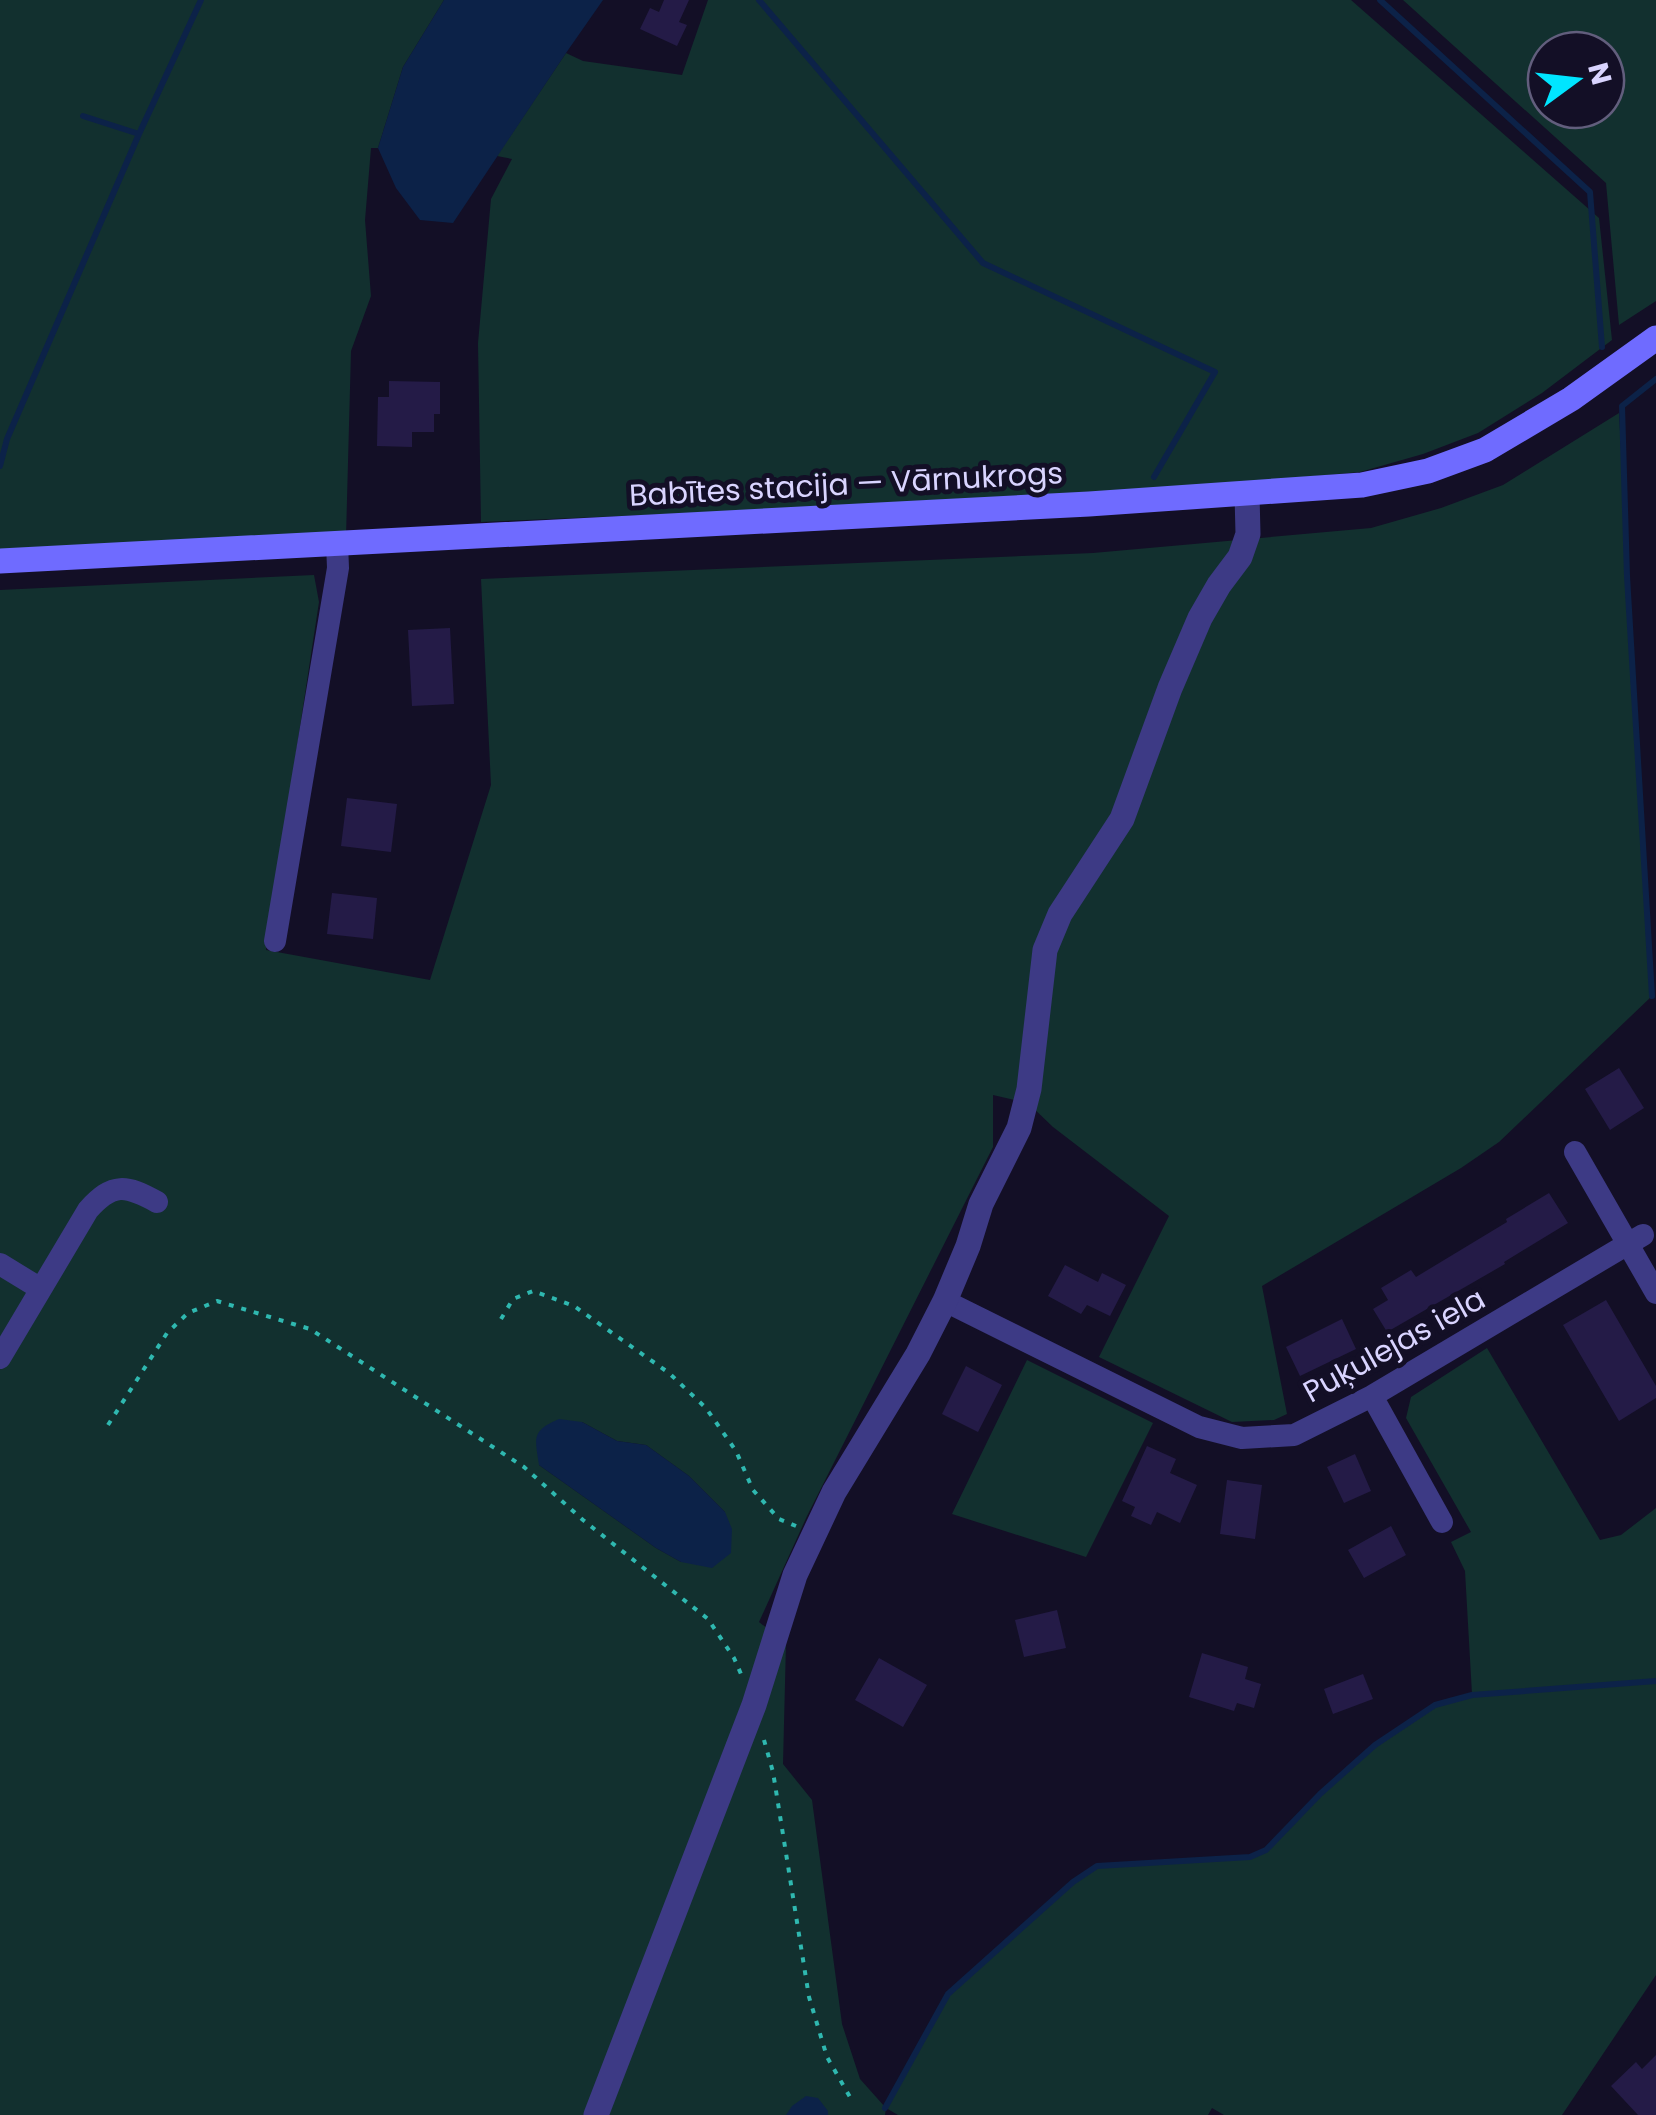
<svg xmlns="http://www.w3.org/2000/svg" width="1656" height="2115" viewBox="0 0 1656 2115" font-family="Poppins,sans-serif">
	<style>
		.green { fill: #12302f; fill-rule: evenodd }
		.water { fill: #0c2248 }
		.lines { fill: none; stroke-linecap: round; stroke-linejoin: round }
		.stream { stroke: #0c2248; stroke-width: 6 }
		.building { fill: #241b47 }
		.path { stroke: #2fb8b0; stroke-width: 4; stroke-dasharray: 5 8; stroke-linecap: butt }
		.minor { stroke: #3d3a85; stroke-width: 22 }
		.tertiary { stroke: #3d3a85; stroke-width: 25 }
		.secondary { stroke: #6f6bff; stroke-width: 25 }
		.labels { text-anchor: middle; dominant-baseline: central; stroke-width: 10; stroke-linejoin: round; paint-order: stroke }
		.street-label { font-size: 30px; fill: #d9d4ff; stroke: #130f26 }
	</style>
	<rect width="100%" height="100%" fill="#130f26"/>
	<!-- green -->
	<path class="green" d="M0,0h444l-41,67 -25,81h-7l-6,72 6,76 -20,55 -5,186 -346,14z
		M708,0h643l248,218 13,122 -70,53 -64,40 -55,21 -63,18 -271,24 -608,26 -3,-179 13,-144 21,-40 -15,-3 69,-103 17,8 99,14z
		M1403,0h253v301l-37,24 -13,-142zM1546,50h60v60h-60z
		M1619,413l33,583 -153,146 -38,26 -199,118 25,128 -13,6 -42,2 -133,-65 70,-141 -116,-89 -25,-24 -35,-8v52l-186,369 -48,106 27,21 -3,121 29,36 30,224 18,55 25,28 63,-113 125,-112 24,-16 153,-9 16,-7 54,-56 55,-49 60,-40 37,-11 -7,-123 -14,-29 20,-10 -65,-114 5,-21 76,-49 113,192 21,-5 35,-27v467l-94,140h-338l-12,-7 -4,7h-310l-12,-7 -1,7h-885v-1525l314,-15 5,27 -53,348 164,30 61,-195 -10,-206 612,-26 278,-25 70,-20 62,-23zM582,1422l35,19 29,4 43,31 36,36 -44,50 -25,-14 -117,-83z
		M1027,1360l126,63 -67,134 -134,-43z"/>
	<!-- water -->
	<path class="water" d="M444,0h159l-37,53 -113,170 -33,-3 -24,-32 -18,-40 25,-81z
		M559,1419l23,3 35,19 29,4 43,31 36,36 7,17 -1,24 -19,15 -31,-6 -25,-14 -117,-83c-4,-27 -8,-34 20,-46z
		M806,2096l12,2 10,13v4h-42l6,-9z"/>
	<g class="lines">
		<!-- stream -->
		<path class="stream" d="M759,0l224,263 232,109 -61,105
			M1380,0l210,192 12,155
			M83,116l56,18
			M0,466l7,-27 132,-305 62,-134
			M1652,996l-25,-420 -5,-170 34,-27
			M885,2108l63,-114 125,-112 24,-16 153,-9 16,-7 54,-56 55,-49 60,-40 37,-10 184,-14"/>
	</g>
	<!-- building -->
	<path class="building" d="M664,0h25l-10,22 8,3 -10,21 -37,-17 10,-21 9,4z
		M389,381l51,1v32h-6v18h-22v15l-35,-1 1,-49h11z
		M450,628l4,76 -42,2 -4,-76z
		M347,798l50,6 -6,48 -50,-6z
		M332,893l45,5 -4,41 -46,-5z
		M1619,1068l25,40 -34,22 -25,-41z
		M1549,1193l19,30 -64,39 1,2 -118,68 -14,-23 15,-9 -7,-12 30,-18 5,7 91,-55 -1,-3z
		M1065,1265l33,17 4,-9 24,12 -16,31 -23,-11 -6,9 -33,-18z
		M1606,1300l50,86v12l-37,23 -56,-96z
		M1342,1319l14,30 -56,27 -14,-29z
		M966,1366l36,19 -24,47 -36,-18z
		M1147,1446l29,13 -6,14 27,12 -17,38 -23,-11 -6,13 -20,-9 4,-9 -13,-6z
		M1355,1454l16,37 -27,12 -17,-36z
		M1227,1480l35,5 -7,54 -35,-5z
		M1391,1526l15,29 -42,23 -16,-28z
		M1057,1610l9,38 -42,9 -9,-37z
		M1202,1653l46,14 -3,12 16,5 -7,24 -17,-5 -3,8 -45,-14z
		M879,1658l48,27 -24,42 -48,-27z
		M1363,1674l10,25 -40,15 -9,-25z
		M1656,2055v60h-18l-27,-29 25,-24 6,7z"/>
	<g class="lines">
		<!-- path -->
		<path class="path" d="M501,1319l12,-20 20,-8 41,15 95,67 37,35 30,43 17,39 26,29 17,7
			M108,1425l59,-92 21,-20 29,-12 93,28 214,138 59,53 125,99 26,39 7,16
			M764,1740l9,32 36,225 18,60 23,40"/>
		<!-- minor -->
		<path class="minor" d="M275,941l63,-373 -1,-25
			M1575,1152l81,141
			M0,1264l41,25
			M945,1301l254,126 43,11 52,-3 78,-39 271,-161
			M0,1358l88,-148c25,-28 38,-25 69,-8
			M1372,1396l70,126"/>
		<!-- tertiary -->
		<path class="tertiary" d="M596,2115l158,-410 41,-130 39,-83 84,-138 27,-53 23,-55 13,-42 38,-76 10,-39 16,-139 15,-36 62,-95 48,-131 30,-70 19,-33 21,-28 8,-23 -1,-40"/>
		<!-- secondary -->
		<path class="secondary" d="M0,561l1089,-57 273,-19 66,-14 57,-21 86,-51 85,-61"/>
	</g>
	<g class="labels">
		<!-- street labels -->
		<g class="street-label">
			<text transform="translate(846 484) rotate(-3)">Babītes stacija — Vārnukrogs</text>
			<text transform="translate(1394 1345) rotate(-29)">Puķulejas iela</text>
		</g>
	</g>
	<!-- north arrow -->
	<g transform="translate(1576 80) rotate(75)"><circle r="48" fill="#130f26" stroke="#625e7d" stroke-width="2.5"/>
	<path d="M0-8L18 38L0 25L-18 38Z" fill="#00e5ff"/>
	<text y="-15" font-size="28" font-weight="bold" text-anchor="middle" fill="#d9d4ff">N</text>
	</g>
</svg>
